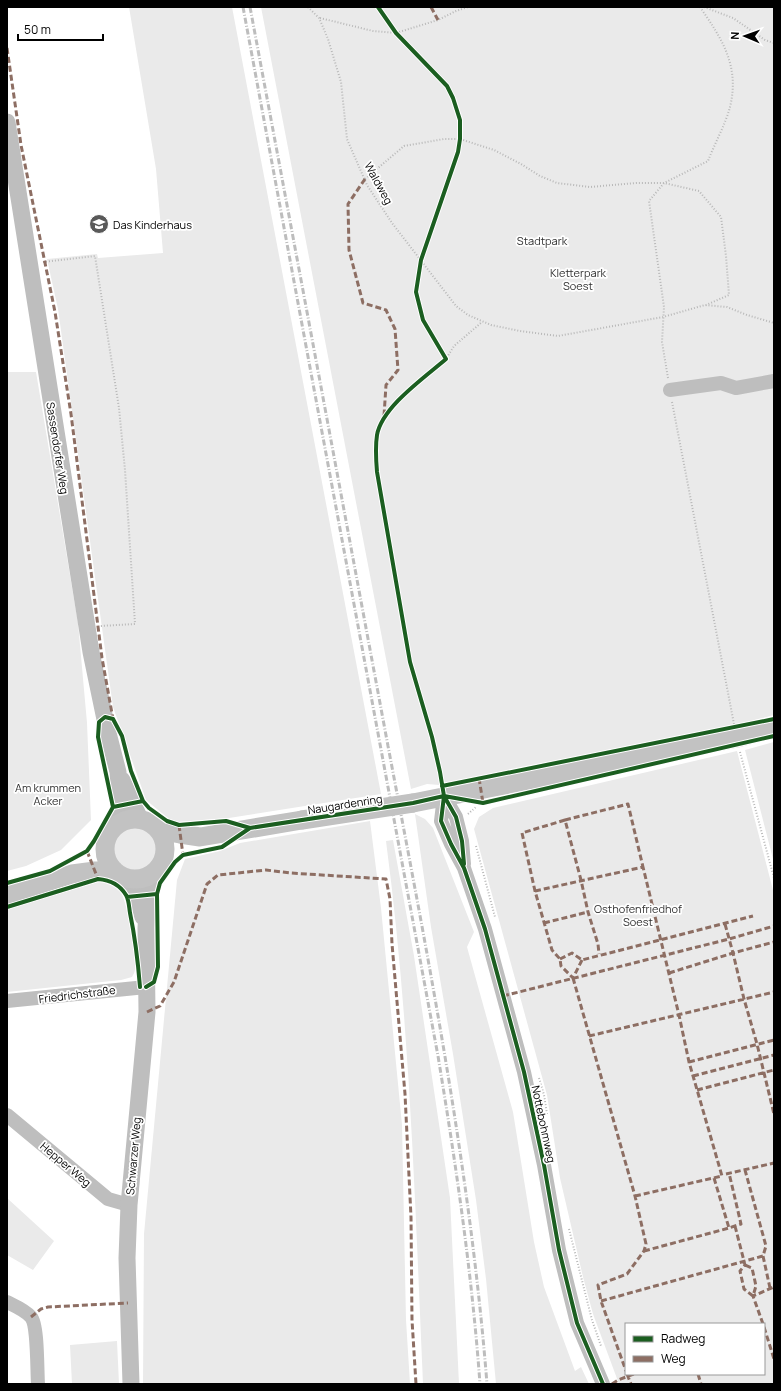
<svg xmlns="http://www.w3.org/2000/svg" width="781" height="1391" viewBox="0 0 781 1391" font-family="Manrope,sans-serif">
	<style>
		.green { fill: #eaeaea; fill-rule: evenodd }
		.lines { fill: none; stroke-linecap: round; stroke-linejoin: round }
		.path { stroke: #b8b8b8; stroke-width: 2; stroke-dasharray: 1 2; stroke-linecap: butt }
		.minor { stroke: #bebebe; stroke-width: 14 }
		.tertiary { stroke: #bebebe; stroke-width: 17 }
		.secondary { stroke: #c2c2c2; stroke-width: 19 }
		.rail { stroke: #bdbdbd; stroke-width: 3; stroke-dasharray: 6 2 1 2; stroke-linecap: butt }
		.secondary-bridge { stroke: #c2c2c2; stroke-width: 19 }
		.quiet { stroke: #8d6e63; stroke-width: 3; stroke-dasharray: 6 3; stroke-linecap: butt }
		.cycleway-casing { stroke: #fff; stroke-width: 6 }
		.cycleway { stroke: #1b5e20; stroke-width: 4 }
		.labels { text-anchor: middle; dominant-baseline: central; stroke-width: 3.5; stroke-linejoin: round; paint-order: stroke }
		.street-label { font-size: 11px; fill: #000; stroke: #fff }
		.poi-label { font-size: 11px; fill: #000; stroke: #fff; text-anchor: start }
		.park-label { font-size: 11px; fill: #303030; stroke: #fff }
	</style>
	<rect width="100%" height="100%" fill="#fff"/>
	<!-- green -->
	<path class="green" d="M129,7h103l149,787 -152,24 -50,4 -10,-3 -23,-19 -33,-93 -15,-108 -40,-290 -11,-50 50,-5 1,4 65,-5 -7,-84z
		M261,7h513v708l-42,11 -280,60 -25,-2 -16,5z
		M7,372h29l42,251 9,100 4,97 -30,30 -35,16 -19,5z
		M774,742v121l-29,-113z
		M737,751l37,143v490h-155l-26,-70 -10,-37 -23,-99 -13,-83 -73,-266 5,-12 14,-9zM626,1324h138v50h-138z
		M415,814l10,5 8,9 41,104 -7,15 46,165 21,130 10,45 31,84 6,-4 8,17h-93l-10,-105 -10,-79 -23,-146 -22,-127z
		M370,821l11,87 21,217 4,195 4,64h-267l1,-150 33,-354 8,-21 35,-8 20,-8z
		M112 848a24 24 0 1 1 48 0a24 24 0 1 1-48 0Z
		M393,840l21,116 36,242 9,186h-36c-8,-181 -13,-363 -37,-543z
		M102,881c5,2 12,4 17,8 8,8 17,67 16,80 0,3 -2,6 -3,8l-11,3 -114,12v-83z
		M7,1198l47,43 -21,29 -26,-15z
		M117,1341l2,43h-47l-2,-39z"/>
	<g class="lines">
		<!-- path -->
		<path class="path" d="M308,7l11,11 9,21 13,43 6,57 20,46 25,38 64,83 12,9 23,10 29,6 38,5 105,-19 42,-12 22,2 20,8 27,8
			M378,7l18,26 51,53 6,12 7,22v19l-2,13 -37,108 -5,32 7,28 23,39 8,-13 28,-24
			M704,7l29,11 32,22 9,3
			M320,18l53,13 23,2 42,-13 18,-9 12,-4
			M365,179l39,-33 40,-7h16l34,11 27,14 19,12 17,7 33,4 46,-4h28l35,8 22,26 5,39 3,39 -23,10
			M43,262l52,-6 24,152 6,62 10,154 -35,2
			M668,378l-6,-36 2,-35 -15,-106 15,-18 44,-22c6,-16 18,-38 22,-54 10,-41 -8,-68 -30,-100
			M672,402l62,322
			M740,752l34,126
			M468,814l8,-7
			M476,846l19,71
			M539,1078l5,17 3,19
			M569,1229l23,91 9,26"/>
		<!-- minor -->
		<path class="minor" d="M670,390l51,-7 15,5 38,-7
			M444,796l-3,25 10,23 13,24 21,61 39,143 20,93 15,85 18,73 26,61
			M444,796l12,21 6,24 2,23
			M7,1001l139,-14
			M7,1115l101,84 21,6
			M7,1302c8,4 18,8 24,15 7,8 6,54 7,67"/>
		<!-- tertiary -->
		<path class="tertiary" d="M7,122l84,530 16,77 11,43 2,33 -3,19
			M122,780l18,39
			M125,877l12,18 6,22
			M131,1384l-4,-126 2,-53 18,-193 -1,-84 3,-53"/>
		<!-- secondary -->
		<path class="secondary" d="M413,803l146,-29 178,-36 37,-10
			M105 849a30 30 0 1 1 60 0a30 30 0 1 1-60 0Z
			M159,830l21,4 20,3 102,-17
			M7,895l65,-21 23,-3 19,-1"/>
		<!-- rail -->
		<path class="rail" d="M243,7l195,1049c18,109 34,218 42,328
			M250,7c46,246 92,492 138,739 40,211 82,423 99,638"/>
		<!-- secondary-bridge -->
		<path class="secondary-bridge" d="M302,820l111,-17"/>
		<!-- quiet -->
		<path class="quiet" d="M431,7l7,13
			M7,48l14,97 34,167 16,102 31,244 11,61
			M365,179l-17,25 1,46 14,53 23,7 9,19 3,41 -12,15 -2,31
			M479,778l4,25h3
			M565,820l63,-16 15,63
			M179,825l4,30
			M87,851l11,28
			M535,891l108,-24 36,148 10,47 33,114 -87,20
			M544,923l44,-11
			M725,924l8,29 11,46 13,45 17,70
			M560,959l12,-6 10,7 171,-44
			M582,960l-9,18 -12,-12 -1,-7 -8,-9 -17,-59 -13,-58 43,-13 16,60 7,32 10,32 1,10
			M669,973l64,-20 41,-11
			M573,978l62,218 11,48 -2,7 -17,23 -29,11 3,16 25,70
			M503,996l226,-57 45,-13
			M147,1012l13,-6 14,-24 33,-98 11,-9 48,-5 24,3 96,6 4,20 2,45 13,150 6,123 1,103 4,64
			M589,1036l185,-44
			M689,1062l85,-22
			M693,1076l81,-21
			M697,1090l77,-20
			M726,1174l48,-11
			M714,1178l15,50 12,-4 -12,-51
			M735,1226l10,39 -5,6 4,18 9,7 3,-10 -4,-18 -7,-3
			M644,1251l85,-23
			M763,1256l7,32
			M601,1301l162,-45 3,-10 -21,-76
			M31,1317l10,-8 7,-2 80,-4
			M763,1324l-10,-28 21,-9
			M764,1327l10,32
			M627,1374l4,10
			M698,1374l3,10
			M612,1384l6,-4 16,-6"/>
		<defs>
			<path id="cycleway" d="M378,7l18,26 51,53 6,12 7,22v19l-2,13 -37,108 -5,32 7,28 23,39c-22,19 -64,48 -69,76 -2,13 -1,25 0,37l33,190 22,75 8,35 4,24 -3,25 10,23 13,24 21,61 39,143 20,93 15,85 18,73 26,61
				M442,786l332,-67
				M444,796l12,21 6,24 2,23
				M113,807l-15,-70 1,-15 6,-5 8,2 9,17 9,35 12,30
				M7,883l43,-12 37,-20 7,-10 19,-34 30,-6 6,7 18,13 12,4 47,-4 24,7
				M127,897l30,-3 3,-11 15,-21 8,-7 39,-8 28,-19 163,-25 31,-7 39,7 291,-67
				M7,907l91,-28c12,1 22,6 28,16 3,5 3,12 4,18 5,24 8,49 10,74
				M146,987l8,-5 4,-15 -1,-73"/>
		</defs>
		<!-- cycleway casing -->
		<use href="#cycleway" class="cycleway-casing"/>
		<!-- cycleway -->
		<use href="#cycleway" class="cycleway"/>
	</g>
	<!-- icons -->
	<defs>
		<symbol id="school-disc" viewBox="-11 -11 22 22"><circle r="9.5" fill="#595959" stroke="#fff"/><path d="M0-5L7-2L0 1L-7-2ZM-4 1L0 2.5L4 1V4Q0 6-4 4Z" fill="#fff"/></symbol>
	</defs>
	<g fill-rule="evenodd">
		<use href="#school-disc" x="88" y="213" width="22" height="22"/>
	</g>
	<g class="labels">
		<!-- street labels -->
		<g class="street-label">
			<text transform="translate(379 183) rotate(61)">Waldweg</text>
			<text transform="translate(58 448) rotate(81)">Sassendorfer Weg</text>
			<text transform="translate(345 804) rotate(-9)">Naugardenring</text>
			<text transform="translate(77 994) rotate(-7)">Friedrichstraße</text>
			<text transform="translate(544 1124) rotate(78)">Nottebohmweg</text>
			<text transform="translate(133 1156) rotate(-85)">Schwarzer Weg</text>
			<text transform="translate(66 1164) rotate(40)">Hepper Weg</text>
		</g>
		<!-- poi labels -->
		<g class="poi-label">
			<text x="113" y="224">Das Kinderhaus</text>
		</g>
		<!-- park labels -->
		<g class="park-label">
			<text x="542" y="240">Stadtpark</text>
			<text x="578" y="272">Kletterpark<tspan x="578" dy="13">Soest</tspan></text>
			<text x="48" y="787">Am krummen<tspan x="48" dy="13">Acker</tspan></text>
			<text x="638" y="908">Osthofenfriedhof<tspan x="638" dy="13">Soest</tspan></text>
		</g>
	</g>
	<!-- border -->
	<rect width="781" height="1391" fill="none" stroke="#000000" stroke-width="16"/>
	<!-- legend -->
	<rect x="625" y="1323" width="140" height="52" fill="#ffffff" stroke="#999999"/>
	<rect x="633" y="1336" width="20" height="6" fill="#1b5e20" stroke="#999999"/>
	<text x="661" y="1343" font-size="12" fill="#000000">Radweg</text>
	<rect x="633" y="1356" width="20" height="6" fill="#8d6e63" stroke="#999999"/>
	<text x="661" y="1363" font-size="12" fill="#000000">Weg</text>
	<!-- north arrow -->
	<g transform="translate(745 36) rotate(272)" stroke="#ffffff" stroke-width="3" paint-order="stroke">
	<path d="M0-3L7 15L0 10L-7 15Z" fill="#000000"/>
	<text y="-6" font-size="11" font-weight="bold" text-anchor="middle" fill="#000000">N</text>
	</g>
	<!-- scale -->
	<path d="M18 34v6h85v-6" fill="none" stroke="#000000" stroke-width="2"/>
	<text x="24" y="34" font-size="12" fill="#000000" stroke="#ffffff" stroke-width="3" paint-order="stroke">50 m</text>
</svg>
